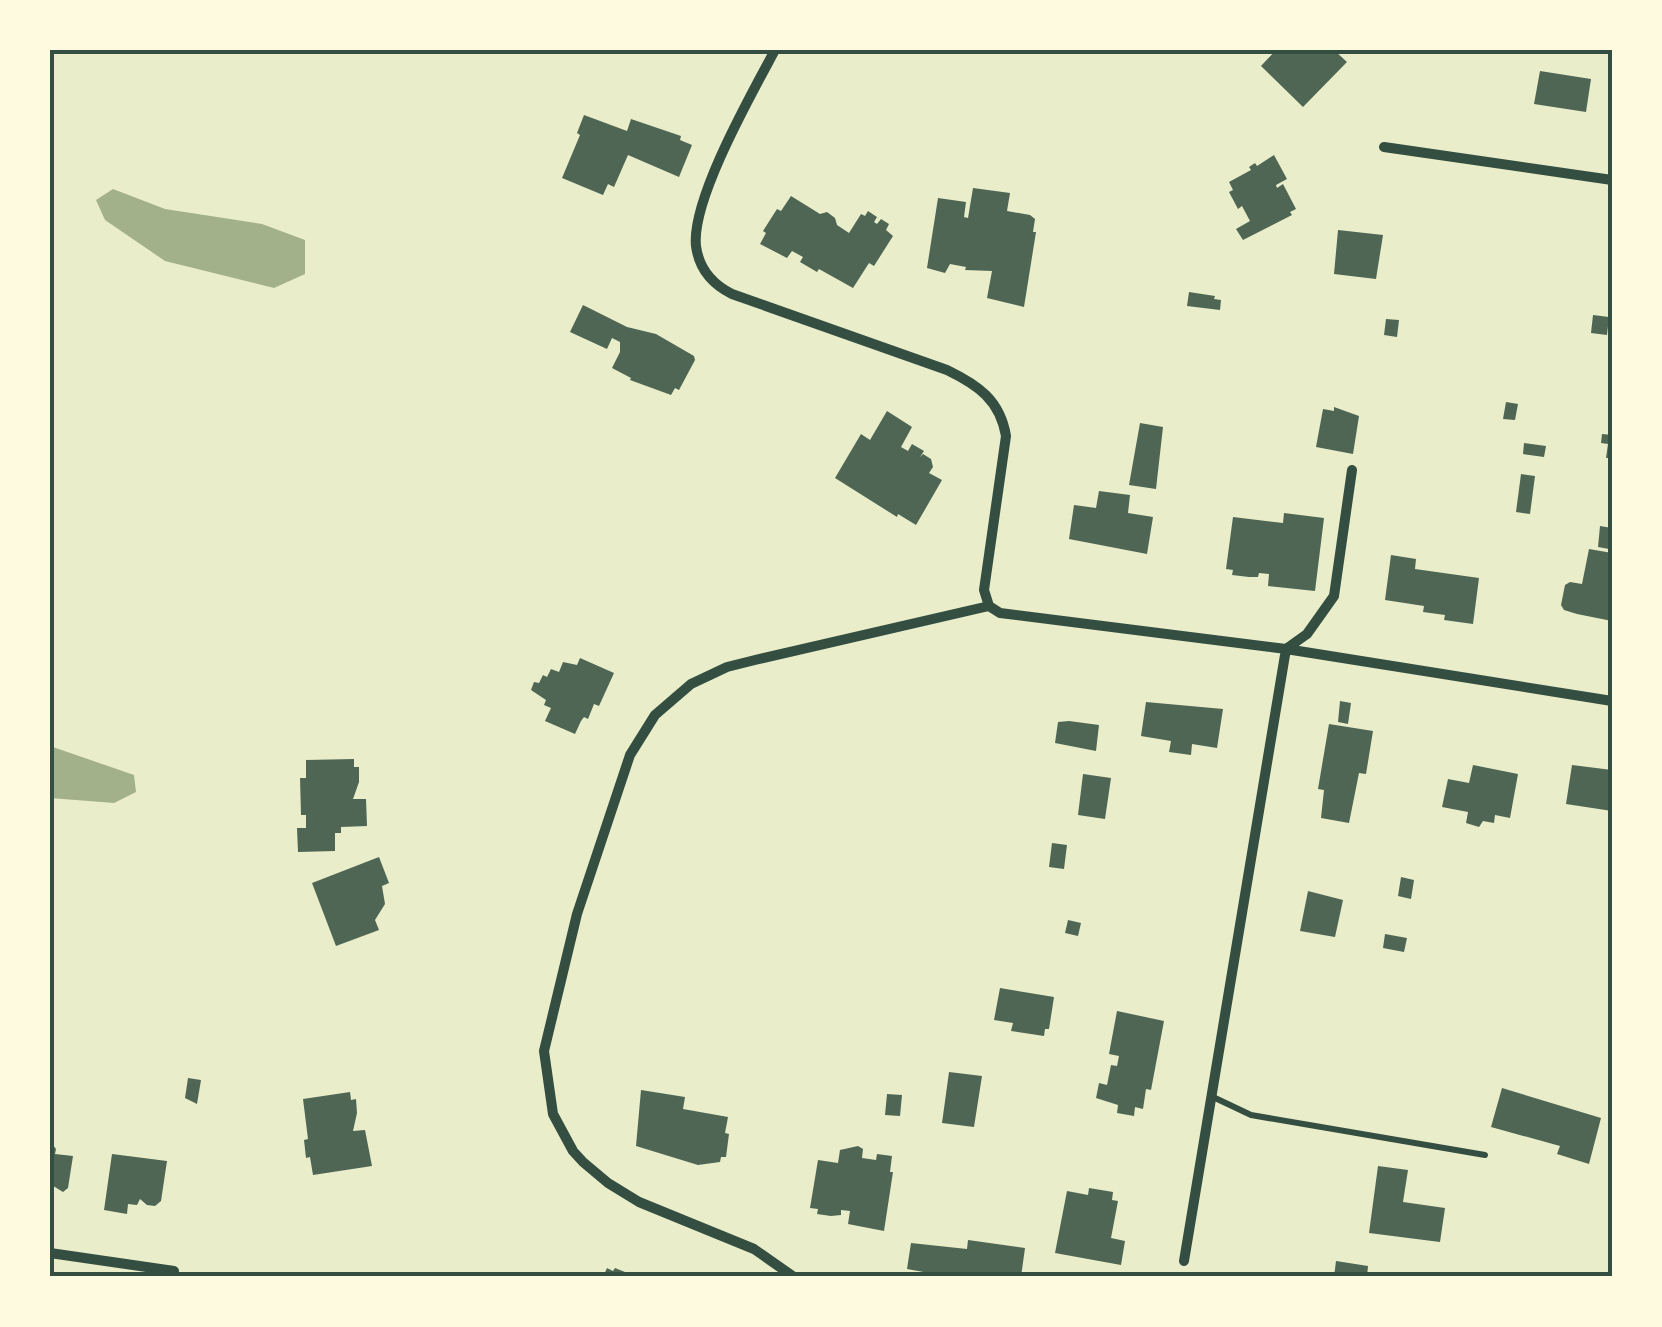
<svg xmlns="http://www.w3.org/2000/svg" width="1662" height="1327" viewBox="0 0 1662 1327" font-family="'PT Sans',sans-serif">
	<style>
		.water { fill: #a3b18a }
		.building { fill: #4f6655 }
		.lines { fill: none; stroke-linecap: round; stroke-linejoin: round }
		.service { stroke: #344e41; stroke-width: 6 }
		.minor { stroke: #344e41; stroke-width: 10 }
		.neatline { fill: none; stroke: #344e41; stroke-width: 4 }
	</style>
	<rect width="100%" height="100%" fill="#e9edc9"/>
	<!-- water -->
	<path class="water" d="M113,189l52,20 97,15 43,16v34l-31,14 -109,-27 -60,-41 -9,-20z
		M50,746l84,29 2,17 -22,11 -64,-5z"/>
	<!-- building -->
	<path class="building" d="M1276,50h58l13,12 -44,45 -42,-41z
		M1540,71l51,8 -5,33 -52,-8z
		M584,115l43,16 4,-12 50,17 -1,4 12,5 -13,32 -51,-22 -14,32 -6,-3 -5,11 -41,-17 18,-43 -3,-2z
		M1274,155l13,24 -11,6 1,3 6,-4 13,25 -6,3 2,3 -49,25 -7,-11 14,-8 -8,-15 -4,3 -9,-17 4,-2 -4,-8 22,-12 -2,-3 6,-4 2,3z
		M973,188l37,5 -3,18 23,4 5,4 -2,13h3l-12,75 -37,-9 5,-27 -27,-1 1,-3 -16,-3 -5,9 -18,-5 11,-70 28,4 -2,15 4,1z
		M791,196l29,18 7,-2 8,6 2,7 12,8 12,-19 4,2 3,-5 9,6 -3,5 3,2 4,-5 8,5 -3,6 7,6 -19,30 -5,-3 -16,25 -34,-19 -2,3 -17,-10 3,-5 -11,-6 -5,7 -27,-14 6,-11 -3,-2 14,-22 4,2z
		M1338,230l45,5 -7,44 -42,-5z
		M1189,292l26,4 -1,3 7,1 -1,10 -33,-4z
		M583,305l44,22 29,7 38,22 1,4 -16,30 -4,-2 -4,7 -41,-15 1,-2 -19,-10 8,-16v-10l-8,-4 -5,11 -37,-17z
		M1593,315l16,2 -2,18 -16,-2z
		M1386,319l13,1 -2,17 -13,-2z
		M1506,402l12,2 -3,16 -12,-1z
		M1334,407l25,9 -6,38 -37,-7 7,-38 11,2z
		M887,411l25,16 -11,20 7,4 4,-7 12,7 -4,6 3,-3 8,5 2,8 -4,6 13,7 -26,45 -18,-11 -1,3 -62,-39 26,-44 9,6z
		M1140,423l23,4 -7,62 -27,-4z
		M1602,434l10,1v23h-6l2,-14 -7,-1z
		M1524,443l22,3 -2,11 -21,-3z
		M1521,474l14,2 -5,38 -14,-2z
		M1099,491l31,4 -2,18 25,4 -6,37 -78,-15 5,-34 22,3z
		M1284,513l40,5 -9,73 -47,-5 1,-12 -10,-1 -1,4h-9l-17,-2 1,-5 -7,-1 7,-52 50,6z
		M1600,526l12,2 -3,21 -11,-2z
		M1589,549l23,4v68l-35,-7 -13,-4 -3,-5 4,-20 5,-3 12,2z
		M1391,555l25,4 -1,10 64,9 -6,46 -29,-4 1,-5 -22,-3 1,-6 -39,-6z
		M580,658l34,15 -15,33 -5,-2 -6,15 -4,-2 -3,4 -6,13 -30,-13 6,-13 -7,-3 2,-5 -15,-10 3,-8 5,1 4,-8 4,2 4,-8 8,3 4,-10 14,3z
		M1340,701l11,2 -3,21 -10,-2z
		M1146,702l77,7 -6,39 -25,-4 -1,11 -22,-3 2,-11 -30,-5z
		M1069,721l30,4 -3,26 -41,-8 3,-21z
		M1329,724l44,7 -7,43 -7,-1 -10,50 -28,-5 3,-28 -6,-1z
		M354,759v8h5v15l-6,17h13l1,27 -26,1v6h-6v18l-37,1 -1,-24h9v-13h-5l-1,-37h6v-18z
		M1473,765l45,9 -8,44 -15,-3 -1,8 -11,-2 -4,6 -13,-4 2,-11 -26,-5 6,-28 21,4z
		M1572,765l40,5v41l-46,-7z
		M1083,774l28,4 -6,41 -27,-4z
		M1052,843l15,2 -3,24 -15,-2z
		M379,857l10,26 -7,3 3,18 -10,16 4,10 -43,16 -24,-63z
		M1401,877l13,3 -3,19 -13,-3z
		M1308,891l35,9 -8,37 -35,-6z
		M1068,920l13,3 -3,13 -13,-3z
		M1385,934l22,4 -3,14 -21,-4z
		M1000,988l54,9 -5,32h-4l-1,7 -33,-5 2,-8 -19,-3z
		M1117,1011l47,10 -13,69 -5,-1 -3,20 -8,-2 -1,9 -17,-3 1,-8 -22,-7 3,-15 8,2 4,-20 6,1 2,-10 -10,-2z
		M949,1072l33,4 -8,51 -32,-4z
		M188,1078l13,2 -4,24 -12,-6z
		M1502,1088l99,30 -12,46 -32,-10 3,-8 -69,-19z
		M641,1090l44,7 -2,12 45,8 -3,16 4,1 -3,23h-5l-1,5 -22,3 -62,-19z
		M350,1092l1,8 5,-1 1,14 -4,18 12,-1 7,36 -59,9 -3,-18 -4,1 -2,-18 4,-1 -5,-40z
		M887,1094l15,1 -2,21 -15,-1z
		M50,1141l6,8 -1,5 18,2 -5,32 -5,4 -13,-8z
		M858,1146l5,3 -1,9 14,2 1,-6 15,2 -2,16h3l-9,59 -36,-7 2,-13 -9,-1v5l-10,1 -14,-2 1,-5 -8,-1 8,-48 20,3 2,-13z
		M112,1154l55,7 -6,40 -6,5 -8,-1 -7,-6 -3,6 -9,-1 -1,10 -23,-4z
		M1378,1166l30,4 -5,32 42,6 -5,34 -71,-9z
		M1089,1188l24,4 -1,8 6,1 -7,37 14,3 -4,24 -66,-12 12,-62 21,4z
		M968,1240l57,8 -4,29h-70l-44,-8 4,-26 56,6z
		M1336,1261l32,5 -1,11h-33z
		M607,1268l6,3 2,-3 15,6 -1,3h-26z"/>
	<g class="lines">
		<!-- service -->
		<path class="service" d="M1213,1097l38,18 234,40"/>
		<!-- minor -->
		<path class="minor" d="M775,50c-23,43 -84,150 -79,196 3,23 16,38 36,48l215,76c31,15 53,30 59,66l-22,154 5,16
			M1384,147l228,33
			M989,606l11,7 286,36 326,52
			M50,1253l124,18
			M1184,1261l102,-612 21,-15 27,-38 18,-126
			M794,1277l-40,-28 -115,-47 -31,-19 -25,-21 -10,-11 -20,-37 -9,-63 33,-137 53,-159 25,-40 36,-31 36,-17 28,-7 234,-54"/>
	</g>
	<!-- border -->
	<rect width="1662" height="1327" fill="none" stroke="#fefae0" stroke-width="105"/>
	<rect x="52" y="52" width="1558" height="1222" class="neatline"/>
</svg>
